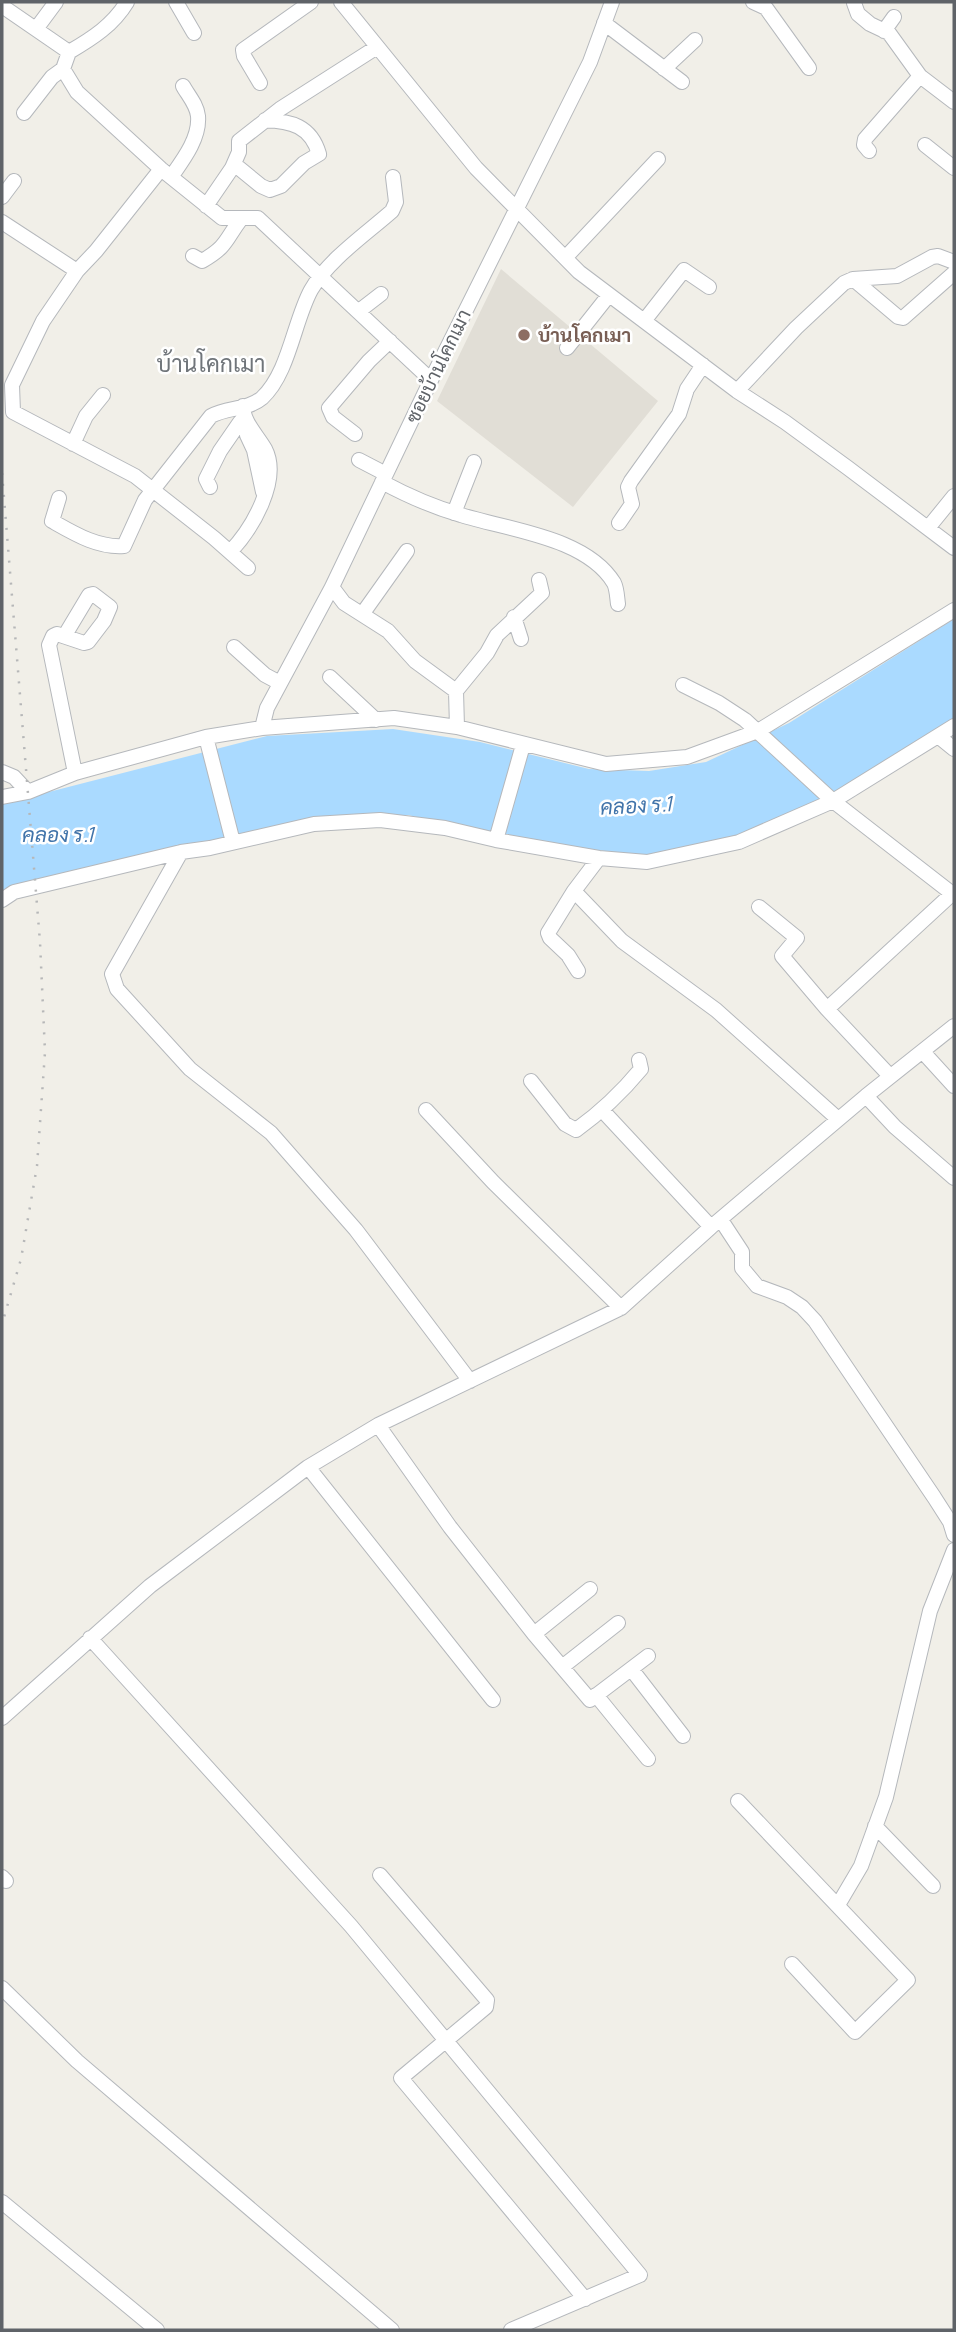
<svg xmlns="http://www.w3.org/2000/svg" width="956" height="2332" viewBox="0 0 956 2332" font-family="Manrope,Sarabun,sans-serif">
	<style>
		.education { fill: #e1ded6 }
		.water { fill: #aadaff }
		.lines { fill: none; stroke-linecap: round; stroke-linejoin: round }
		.minor-casing { stroke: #b5b8bc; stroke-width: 16 }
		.minor { stroke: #fff; stroke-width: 14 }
		.rail { stroke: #b6b7b8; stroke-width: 2.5; stroke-dasharray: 2 9; stroke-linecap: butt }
		.education-dot { fill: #8d6e63; stroke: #fff; stroke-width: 2.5 }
		.labels { text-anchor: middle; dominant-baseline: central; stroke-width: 5; stroke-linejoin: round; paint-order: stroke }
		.education-label { font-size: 19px; font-weight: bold; fill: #785e54; stroke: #fff; text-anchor: start }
		.street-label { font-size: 19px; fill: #5f6368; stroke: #fff }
		.water-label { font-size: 21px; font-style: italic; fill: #4174aa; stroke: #fff }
		.quarter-label { font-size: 23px; fill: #70757a; stroke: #fff }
	</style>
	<rect width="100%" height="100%" fill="#f1efe8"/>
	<!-- education -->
	<path class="education" d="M501,269l157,132 -85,106 -136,-106z"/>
	<!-- water -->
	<path class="water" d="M954,619v103l-117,72 -101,44 -88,19 -144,-20 -96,-22 -105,7 -301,78v-96l265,-68 126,-7 87,13 109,27 60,2 57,-9 83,-39z"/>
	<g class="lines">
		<defs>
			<path id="minor" d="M176,2l18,31
				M341,2l135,166 103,104 158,119 48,31 63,46 106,80
				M753,2l13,6 43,60
				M854,3l4,11 12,10 19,9 31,43 34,26
				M2,6l67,46 -6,17 14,23 84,77 61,49h36l173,162
				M604,23l78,59
				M36,29l20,-27
				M884,31l10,-14
				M69,52c24,-14 44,-27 58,-50
				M664,69l31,-29
				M260,83l-16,-27 -1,-6 68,-48
				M24,113l28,-36 11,-8
				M925,145l29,23
				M869,151l-5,-6 1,-6 55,-63
				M232,168h7l22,18 9,4 11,-4 23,-23 15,-9c-8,-28 -28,-33 -54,-34
				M161,169l-65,82 -19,20 -34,50 -31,64 1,27 122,64 79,62 34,30
				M171,177c12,-17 29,-39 27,-61 -1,-11 -10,-21 -15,-30
				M2,197l12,-16
				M206,206l26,-38 7,-16v-11l41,-32 97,-62
				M2,222l75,49
				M193,256l9,5c26,-15 23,-21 39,-42
				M565,258l93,-99
				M853,279l45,38 5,1 51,-45
				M359,311l22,-17
				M644,321l40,-51 25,17
				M567,348l42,-53
				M737,391l59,-63 48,-45 9,-4 44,-3 35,-19 6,-1 16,6
				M355,434l-22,-17 -4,-9 40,-47 21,-20
				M247,435l7,15 9,42
				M73,444l13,-28 17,-21
				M359,460l27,14
				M382,482c26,14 51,25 79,33 47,15 125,22 153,68 3,6 3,14 4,21
				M210,487l-4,-8 14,-28 20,-29
				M59,498l-7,23c23,13 46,27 72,25l21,-46 66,-84c16,-9 37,-6 51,-18 27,-25 32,-77 49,-108 17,-30 55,-56 81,-79l4,-9 -3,-25
				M454,513l20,-51
				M619,523l13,-19 -4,-17 3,-6 48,-67 8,-25 16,-24
				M928,528l26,-32
				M230,552c22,-23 51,-72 35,-103 -8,-14 -22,-27 -22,-43
				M332,587l12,16 44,28 27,30 41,30 1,36
				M363,613l44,-62
				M514,617l7,22
				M65,635l24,-40 4,-1 17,13 -6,14 -16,21 -4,1 -27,-9 -4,2 -4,9 26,128
				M234,647l31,28 15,8
				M330,677l46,43
				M683,685l36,18 26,17 88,81 121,94
				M456,691l31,-38 10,-18 45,-42 -3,-13
				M262,728l5,-20 65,-121 99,-207 159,-318 22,-60
				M938,736l16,13
				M206,737l27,105
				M2,772l12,5 14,15
				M2,797l26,-5 47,-19 131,-36 56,-9 132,-10 63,9 149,37 81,-7 71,-26 196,-121
				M496,840l27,-95
				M599,858l-25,33 48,50 94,69 122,109
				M574,891l-26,42 2,5 18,17 10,16
				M2,900l12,-8 167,-40
				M759,907l38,31 -15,18 45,53 63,67
				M827,1009l126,-116
				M923,1052l31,34
				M531,1081l34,43 11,6c25,-18 46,-38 65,-61l-2,-9
				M866,1096l29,31 59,51
				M426,1110l67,72 128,126
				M602,1110l109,117
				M721,1220l21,32v16l15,18 30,11 15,10 13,14 119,176 16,25 4,13
				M470,1381l-114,-151 -85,-97 -81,-64 -73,-80 -5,-15 69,-122 29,-4 104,-24 66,-4 65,8 51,12 103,18 48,4 92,-20 94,-41 121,-75
				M378,1425l72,102 84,107 56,66 58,-44
				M308,1467l185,233
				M534,1634l56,-45
				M90,1638l261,288 289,349 -129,55
				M562,1667l56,-44
				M632,1670l51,66
				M596,1695l52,64
				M2,1718l148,-132 158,-119 70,-42 243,-117 90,-81 155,-131 88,-70
				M738,1801l170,179 -53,52 -63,-68
				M875,1826l58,60
				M380,1875l107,125 -1,7 -85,71 184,221
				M2,1877l4,4
				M838,1905l23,-39 25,-69 44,-186 24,-61
				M2,1988l75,73 315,269
				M2,2202l155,128"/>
		</defs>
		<!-- minor casing -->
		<use href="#minor" class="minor-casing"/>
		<!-- minor -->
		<use href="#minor" class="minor"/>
		<!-- rail -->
		<path class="rail" d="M2,473l38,469 5,110 -8,114 -16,93 -19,65"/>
	</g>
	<!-- markers -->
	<circle class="education-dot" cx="524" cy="335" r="7"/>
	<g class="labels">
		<!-- education labels -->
		<g class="education-label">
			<text x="538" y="335">บ้านโคกเมา</text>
		</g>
		<!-- street labels -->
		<g class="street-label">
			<text transform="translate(438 366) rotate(-64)">ซอยบ้านโคกเมา</text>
		</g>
		<!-- water labels -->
		<g class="water-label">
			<text transform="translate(636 805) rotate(-3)">คลอง ร.1</text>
			<text x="58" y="834">คลอง ร.1</text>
		</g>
		<!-- quarter labels -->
		<g class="quarter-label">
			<text x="211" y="363">บ้านโคกเมา</text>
		</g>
	</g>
	<!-- border -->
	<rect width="956" height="2332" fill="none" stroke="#5f6368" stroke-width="7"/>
</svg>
